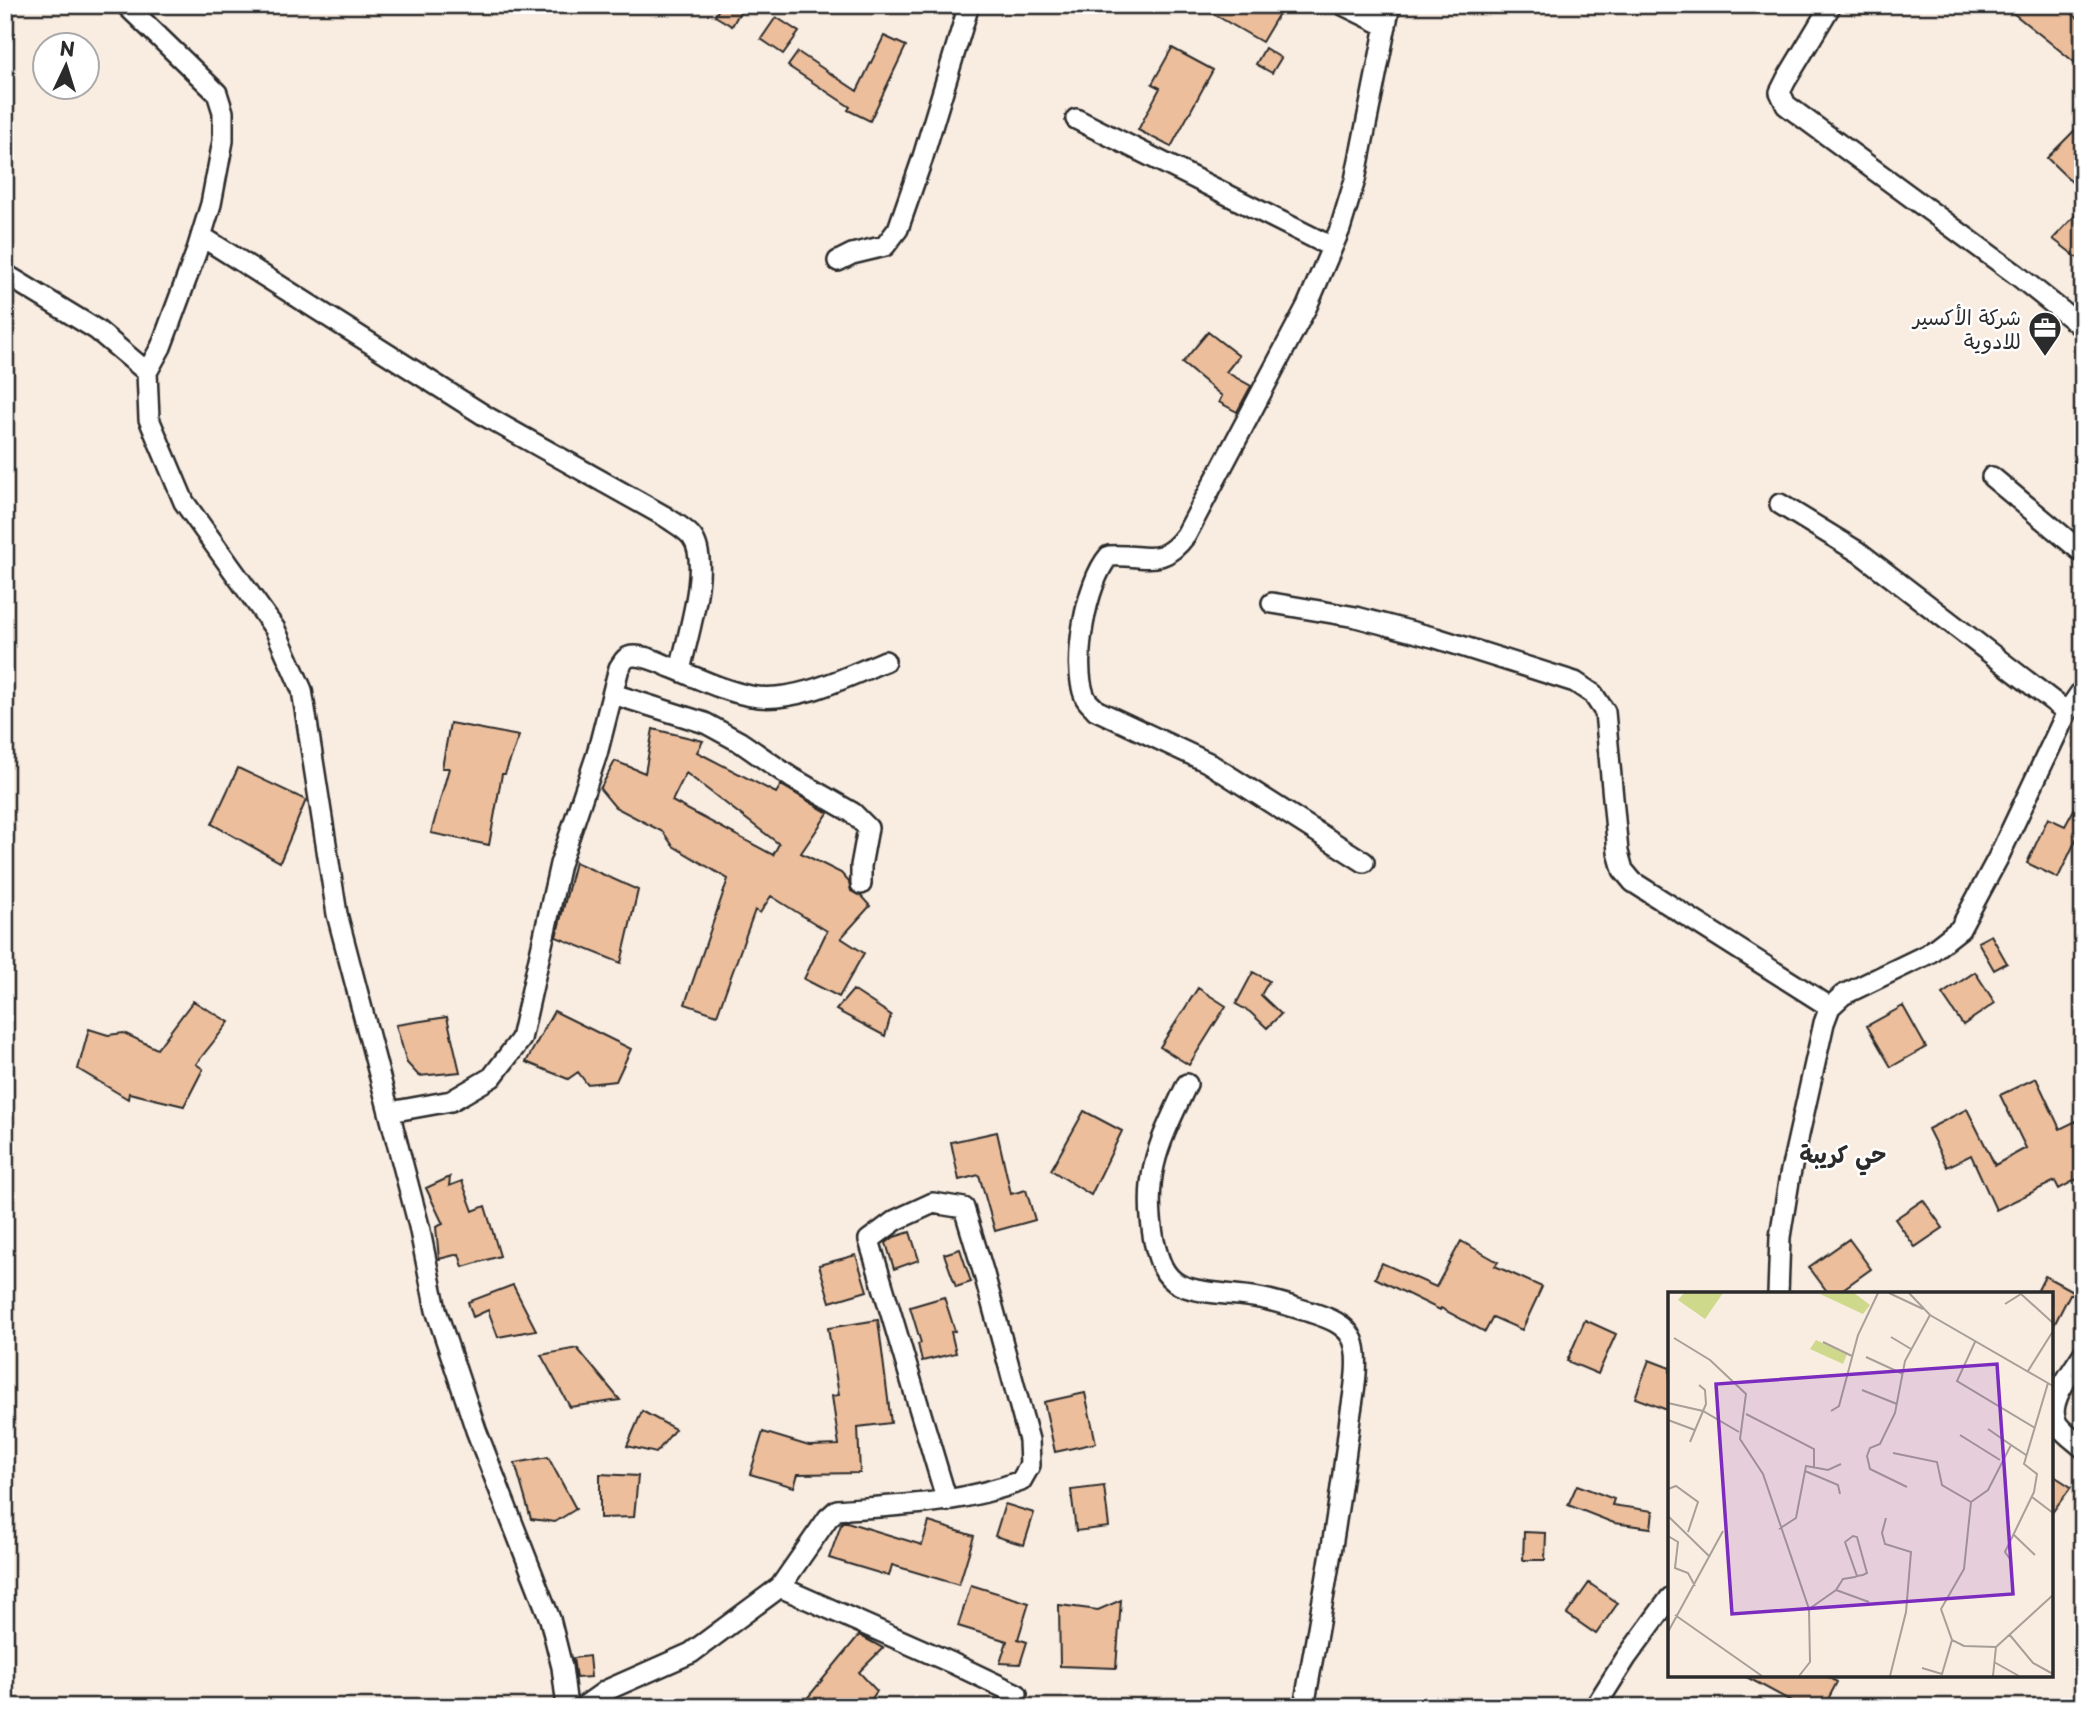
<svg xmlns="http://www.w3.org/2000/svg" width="2088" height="1712" viewBox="0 0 2088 1712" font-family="'Playpen Sans','Playpen Sans Arabic',sans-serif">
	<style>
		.building { fill: #ecbe9c; stroke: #2b2b2b; stroke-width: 2; fill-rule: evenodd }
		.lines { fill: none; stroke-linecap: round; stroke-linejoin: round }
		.minor-casing { stroke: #2b2b2b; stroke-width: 24 }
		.minor { stroke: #fff; stroke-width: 19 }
		.labels { text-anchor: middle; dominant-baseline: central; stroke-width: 5; stroke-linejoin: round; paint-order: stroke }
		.poi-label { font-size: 21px; fill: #2b2b2b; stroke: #fff; text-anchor: end }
		.neighbourhood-label { font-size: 23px; font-weight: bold; fill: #2b2b2b; stroke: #fff }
		.inset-road { fill: none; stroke: #a79f98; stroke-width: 2 }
		.view { fill: #7b2cbf; fill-opacity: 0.15; stroke: #7b2cbf; stroke-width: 3.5 }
		.inset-edge { fill: none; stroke: #2b2b2b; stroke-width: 3.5 }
	</style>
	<rect width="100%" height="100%" fill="#f9ece1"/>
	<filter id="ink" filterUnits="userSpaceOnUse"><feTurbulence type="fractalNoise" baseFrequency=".0143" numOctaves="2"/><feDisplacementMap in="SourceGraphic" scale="14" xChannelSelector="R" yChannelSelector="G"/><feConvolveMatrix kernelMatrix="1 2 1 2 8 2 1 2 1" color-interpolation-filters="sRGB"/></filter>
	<g filter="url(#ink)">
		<!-- building -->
		<path class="building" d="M721,5h11l9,5 -9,16 -17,-10z
			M1198,5h86l-22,37z
			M2003,5h58l22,17v47z
			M776,17l23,15 -16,22 -22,-15z
			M884,36l22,10 -36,75 -22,-11 2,-3 -62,-41 10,-14 59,39z
			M1172,48l41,22 -42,77 -33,-17 22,-42 -8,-4z
			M1265,48l16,10 -9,15 -16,-9z
			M2083,122v28l-8,8 8,8v27l-36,-35z
			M2083,207v55l-30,-23z
			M1208,332l31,24 -13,16 25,14 -14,26 -18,-10 3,-6 -40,-33z
			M450,723l69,13 -14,38h-3l-13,71 -58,-12 18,-65h-7z
			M653,729l50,12 -6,11 79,41 5,-8 47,28 -27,40 40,20 8,9 2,9 10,5 9,10 -29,32 23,15 -25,44 -35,-18 23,-48 -56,-35 -11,17 -5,-3 -38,105 -32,-11 43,-125 -55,-33 -10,-14 -48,-25 -15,-18 15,-28 30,12zM686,773l93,71 -6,11 -101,-54z
			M238,768l68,32 -26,62 -68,-38z
			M2083,793v32l-25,53 -31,-15 21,-45 17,8z
			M575,862l63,28 -17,73 -65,-26z
			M1991,935l16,28 -13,7 -16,-28z
			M1253,972l16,9 -8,14 20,19 -14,14 -17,-16 -14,-8z
			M1975,972l20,31 -32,22 -21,-31z
			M1198,988l28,18 -37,59 -29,-18z
			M853,990l38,25 -6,21 -49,-26z
			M193,1001l36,21 -33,42 7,5 -19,37 -55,-13 -1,6 -50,-30 11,-40 19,6 16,-2 33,16z
			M1903,1006l23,41 -35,20 -24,-41z
			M554,1011l77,38 -15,32 -29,3 -9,-12 -10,7 -42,-17z
			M447,1017l13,55 -41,4 -12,-13 -11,-38z
			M2036,1078l24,51 16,-8 7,12v43l-24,13 -4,-8 -59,29 -25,-55 -24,12 -19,-38 39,-20 28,56 31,-17 -26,-53z
			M1084,1111l38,20 -31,64 -40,-25z
			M997,1132l14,62 15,-4 9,30 -40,11 -16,-56 -20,5 -8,-38z
			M450,1177l-1,9 13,-5 11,30 12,-5 15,50 -37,11 -4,-13 -20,5 -3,-32 7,-3 -17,-36z
			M1923,1200l20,28 -28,19 -20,-28z
			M910,1232l9,28 -25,9 -8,-26 8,-6z
			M1849,1239l22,30 -35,25h-7l-20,-27z
			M1461,1241l37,21 -3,4 47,21 -20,43 -29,-13 -8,15 -44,-24 -1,2 -65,-32 7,-15 54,24z
			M960,1249l11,33 -15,5 -12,-33z
			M856,1255l11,36 -37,11 -11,-37z
			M2045,1276l33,18h-8l-19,37v-37h-15z
			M513,1285l23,45 -38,7 -10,-27 -15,7 -5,-15z
			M944,1297l11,34 -4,1 5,21 -34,8 -4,-17 3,-1 -11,-36z
			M878,1320l13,103 -33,4 2,46 -62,1 -4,13 -44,-13 13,-42 46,14 30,-1 -7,-49 7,-1 -11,-67z
			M1585,1320l31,14 -18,40 -31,-13z
			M577,1348l43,52 -50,7 -29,-52z
			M1649,1360l21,8v43l-35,-13z
			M1085,1393l11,50 -41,9 -11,-50z
			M642,1411l33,18 -19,24 -29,-7z
			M548,1457l28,52 -21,13 -24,-3 -16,-56z
			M600,1474l38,2 -4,41 -34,1z
			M2051,1474l20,13 -20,27z
			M1577,1485l37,14 -2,6 41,6 -2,17 -37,-5 -46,-18z
			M1104,1486l5,41 -33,4 -5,-41z
			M1005,1504l29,9 -10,32 -29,-9z
			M842,1522h5l75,23 7,-23 45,14 -15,49 -67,-20 -3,11 -60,-18z
			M1524,1532l22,1 -1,27h-22z
			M1589,1583l29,20 -22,31 -29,-20z
			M971,1585l58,18 -11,36 9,3 -7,22 -20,-1 7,-22 -49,-15z
			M1121,1600l-5,68 -56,-2 -1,-61 39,5z
			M859,1635l24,13 -24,24 18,19 -11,16h-66z
			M589,1656l2,21 -15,1 -3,-20z
			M1743,1675h82l12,7 -13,25h-22z"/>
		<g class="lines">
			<defs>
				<path id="minor" d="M126,5l91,88 6,19v29l-12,63 -15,49 -35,94 -14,25 2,47 35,83 91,127 27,61 35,224 82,312 17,84 40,120 74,189 12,48 5,40
					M1343,5l43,21
					M1831,5l-45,75 -6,12 6,13 231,170 66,53
					M1076,119l256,128
					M201,236l286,181 179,100c8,6 20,12 26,20 20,26 -6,103 -12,134
					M838,261l14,-7 33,-8 13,-17 24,-69 47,-155
					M5,274l92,56 50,42
					M1992,477l91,76
					M1780,504l80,49 207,159
					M1272,603l84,14 80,21 139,44 18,12 12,18 13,140 5,18 10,12 197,125
					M613,694l92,29 35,19 52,36 61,35 15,15 -7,38v18
					M1364,862l-157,-100 -111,-52c-3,-4 -9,-8 -11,-13 -14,-32 1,-115 24,-141 36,-3 51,14 77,-21l121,-229 33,-77 15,-49 35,-175
					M1187,1084c-28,60 -45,89 -33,157 4,17 9,36 26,44 24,10 54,8 79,13 17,3 34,9 51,14 15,5 36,11 43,28 8,19 0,57 -3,78 -11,97 -29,193 -46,289
					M390,1112l61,-11 41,-24 29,-38 39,-175 37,-110 22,-86c4,-6 6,-12 15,-12 13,0 25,6 36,11 26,10 53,24 81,29 43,8 95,-19 134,-35
					M1778,1294l2,-57 10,-62 34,-152 6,-16 13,-12 85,-41 32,-25 38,-71 69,-146 16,-23
					M2083,1354c-11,18 -39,51 -25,71 6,8 17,16 25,23
					M780,1587l172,76 65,31
					M583,1707l24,-17 84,-37 89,-66 48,-69 9,-8c65,-5 122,-6 184,-29l9,-16 -1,-25 -45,-166 -20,-66 -31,-5 -37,17 -27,20 78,261
					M1595,1707l31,-49 44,-60"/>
			</defs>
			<!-- minor casing -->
			<use href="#minor" class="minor-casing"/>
			<!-- minor -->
			<use href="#minor" class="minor"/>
		</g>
	</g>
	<!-- icons -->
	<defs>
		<symbol id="office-pin" viewBox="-11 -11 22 30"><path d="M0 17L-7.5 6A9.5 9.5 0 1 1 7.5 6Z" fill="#2b2b2b" stroke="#fff"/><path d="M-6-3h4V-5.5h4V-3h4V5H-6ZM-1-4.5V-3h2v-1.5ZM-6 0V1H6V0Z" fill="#fff"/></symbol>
	</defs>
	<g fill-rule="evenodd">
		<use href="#office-pin" x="2026" y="309" width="38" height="52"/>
	</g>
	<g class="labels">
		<!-- poi labels -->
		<g class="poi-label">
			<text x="2021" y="316">شركة الأكسير<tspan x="2021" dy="24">للادوية</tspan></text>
		</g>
		<!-- neighbourhood labels -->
		<g class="neighbourhood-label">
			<text x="1843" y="1153">حي كريبة</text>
		</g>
	</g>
	<!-- overview -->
	<g transform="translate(1668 1292)">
		<rect width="385" height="385" fill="#f9ece1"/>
		<path d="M16,1h39l-18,26 -27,-19zM186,1l16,12 -7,9 -43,-20zM148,48l31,14 -4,10 -33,-15z" fill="#ced98c"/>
		<path class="inset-road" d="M221,1l34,16M241,1l21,22 123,71M337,12l16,-10 32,29M223,45l20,12M6,46l36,22 36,34 -6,45 23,35 46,135 1,53 -11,14M155,50l29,14M307,50l-18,39 78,47M198,65l37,17M360,79l25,-40M194,98l35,14M0,111l35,8 36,21M163,119l8,-5 19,-71 20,-42M78,122l68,35v18M0,128l27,10M320,137l23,16M292,143l40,25M22,150l16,-38 -1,-14 -6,-5M225,161l44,9 5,23 29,17M137,179l33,14 2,9M239,195l-37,-18 -3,-13 3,-8 10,-4 15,-31 10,-52 25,-46M0,197l8,-3 22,16 -10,30M364,205l21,16M0,224l42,41M218,226l-4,15 3,11 26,8 -5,60 -16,64M111,237l17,-11 10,-52 22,4 13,-6M346,243l21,20M0,244l10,6 -3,26 13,5 7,13M342,267l-5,-7 29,-60 3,-18 -13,-10 24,-81M168,298l33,12M141,317l27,-19 7,-11 12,-2 2,-1 6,-1 4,-2 -10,-36 -4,-1 -8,6 12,34M7,323l87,61M0,340l55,-101M341,342l24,29 20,11M328,355l-32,-1 -12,-6 -11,-31 23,-40 7,-67 17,-12 23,-45 15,10M326,370l25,14M254,376l20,6 10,-34M325,384l3,-29 57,-52"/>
		<path class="view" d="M329,72l16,230 -281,20 -16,-230z"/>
		<rect width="385" height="385" class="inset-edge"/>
	</g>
	<!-- margin -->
	<rect width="2088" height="1712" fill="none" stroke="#fff" stroke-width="28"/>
	<rect x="14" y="14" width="2060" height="1684" fill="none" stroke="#2b2b2b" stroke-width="2.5" filter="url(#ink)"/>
	<!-- north arrow -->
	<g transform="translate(66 66) rotate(4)"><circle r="33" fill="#ffffff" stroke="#aaaaaa" stroke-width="2"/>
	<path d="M0-5L12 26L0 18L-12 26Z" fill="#2b2b2b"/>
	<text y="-10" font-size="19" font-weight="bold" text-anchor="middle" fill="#2b2b2b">N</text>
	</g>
</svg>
